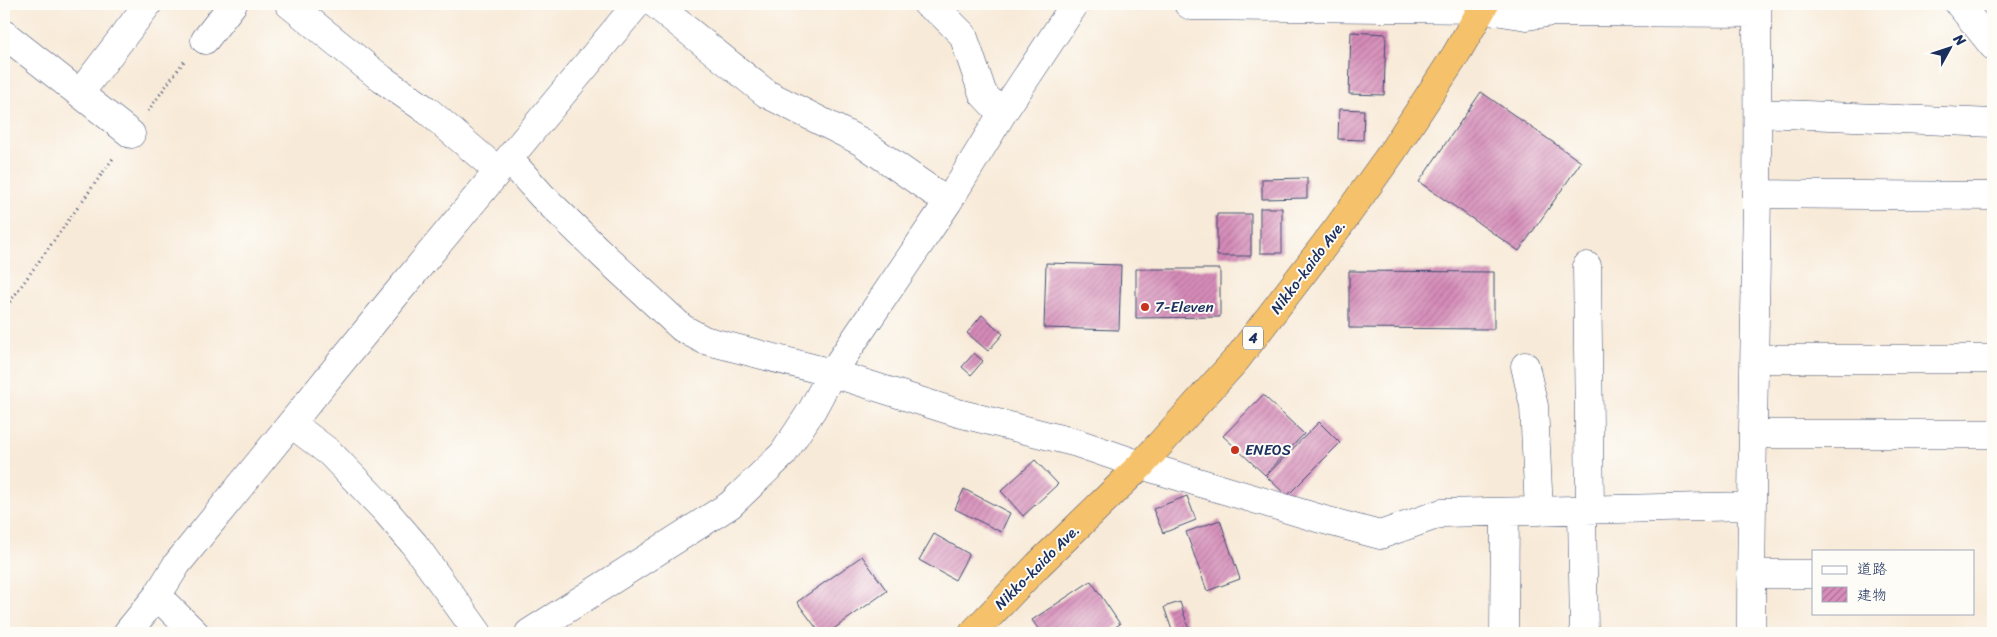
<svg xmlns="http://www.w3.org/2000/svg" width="1997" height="637" viewBox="0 0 1997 637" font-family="Sriracha,'Klee One',sans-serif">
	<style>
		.building { fill: url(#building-hatch) }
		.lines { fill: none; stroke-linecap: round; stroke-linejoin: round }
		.minor-casing { stroke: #3c4b70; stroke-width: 29 }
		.highway-casing { stroke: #3c4b70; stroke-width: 29 }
		.path { stroke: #3c4b70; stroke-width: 3; stroke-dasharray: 1 4; stroke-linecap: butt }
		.minor { stroke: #fff; stroke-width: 28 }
		.highway { stroke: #f5c16b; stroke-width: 28 }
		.poi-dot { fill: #c8321e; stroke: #fdfcf7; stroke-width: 2 }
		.labels { text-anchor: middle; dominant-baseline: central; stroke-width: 4; stroke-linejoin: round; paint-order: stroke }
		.shield { fill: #fdfcf7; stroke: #5f6c8c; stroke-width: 1 }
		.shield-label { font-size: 14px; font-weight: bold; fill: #1b2f5e }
		.street-label { font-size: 15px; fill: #1b2f5e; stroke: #fdfcf7 }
		.poi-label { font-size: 15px; fill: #1b2f5e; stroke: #fdfcf7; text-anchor: start }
	</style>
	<defs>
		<pattern id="building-hatch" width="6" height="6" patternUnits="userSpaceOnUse" patternTransform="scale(1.25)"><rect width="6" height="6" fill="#d68bb8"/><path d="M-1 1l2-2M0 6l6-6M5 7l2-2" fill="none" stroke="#ad7299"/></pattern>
	</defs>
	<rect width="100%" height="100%" fill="#fdfcf7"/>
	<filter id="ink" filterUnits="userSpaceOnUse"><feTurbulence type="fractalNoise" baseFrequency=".02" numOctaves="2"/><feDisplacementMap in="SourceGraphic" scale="10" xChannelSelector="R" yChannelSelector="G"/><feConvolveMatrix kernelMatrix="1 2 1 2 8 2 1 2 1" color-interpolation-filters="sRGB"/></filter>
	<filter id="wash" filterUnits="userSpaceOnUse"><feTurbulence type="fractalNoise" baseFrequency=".0096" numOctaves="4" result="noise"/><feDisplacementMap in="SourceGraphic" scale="20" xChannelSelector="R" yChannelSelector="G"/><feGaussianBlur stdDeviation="1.12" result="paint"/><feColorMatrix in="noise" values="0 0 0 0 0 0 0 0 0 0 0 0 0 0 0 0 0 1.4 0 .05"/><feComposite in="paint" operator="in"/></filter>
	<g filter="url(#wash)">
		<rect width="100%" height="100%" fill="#f8ead8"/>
		<g id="blocks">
			<!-- building -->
			<path class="building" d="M1351,32l35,2 -2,61 -35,-1z
				M1481,92l100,70 -62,89 -100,-69z
				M1339,109l25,1 -1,30 -25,-1z
				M1307,178v20l-45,1v-20z
				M1260,208h22v45h-22z
				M1217,214h34v42h-34z
				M1046,263l75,2 -2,65 -75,-2z
				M1136,269h84v48l-84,1z
				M1349,271l145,1v57l-145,-1z
				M982,315l21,19 -15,17 -21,-18z
				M974,353l9,8 -12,14 -9,-8z
				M1263,395l41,39 -39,41 -42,-39z
				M1319,422l21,21 -53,53 -21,-20z
				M1035,460l23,24 -35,32 -22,-25z
				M964,489l46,24 -9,19 -46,-23z
				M1187,496l9,24 -33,13 -10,-24z
				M1220,520l20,59 -33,12 -21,-59z
				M934,534l35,20 -14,26 -36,-20z
				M862,556l25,35 -59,42h-8l-23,-31z
				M1091,581l29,43 -14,9h-65l-9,-13z
				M1180,602l10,30 -17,1 -9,-26z"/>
		</g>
	</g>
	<g filter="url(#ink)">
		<use href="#blocks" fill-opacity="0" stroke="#3c4b70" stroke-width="1"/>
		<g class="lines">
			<defs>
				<path id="minor" d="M289,4l93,75 46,32 70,60
					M655,4l112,90 93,47 88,61
					M927,4l15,10 21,21 20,59 19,20
					M1188,4l3,2 291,3 45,7 26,-4 204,1
					M1959,4l34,42
					M4,34l127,100
					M205,40l28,-36
					M80,93l68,-89
					M1758,113l235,10
					M509,159l33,37 62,60 78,72 22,12 128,33 126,40 119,30 64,22 180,54 59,16 62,-22 308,-7
					M1757,194l236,2
					M1587,266l3,244
					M1755,359h238
					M1525,366l9,40 5,105
					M292,424l38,29 54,56 30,35 64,89
					M1753,434h240
					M1582,510l2,123
					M1751,574h62
					M157,596l38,37
					M127,633l30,-37 20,-32 216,-266 244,-294
					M529,633l201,-128 53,-51 29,-44 20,-37 116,-171 54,-88 73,-110
					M1504,633l1,-121
					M1751,633c0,-146 4,-293 6,-440 1,-63 0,-126 0,-189"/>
				<path id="highway" d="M973,633l65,-68 103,-100 96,-106 102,-133 53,-74 63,-96 30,-52"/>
			</defs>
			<!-- minor casing -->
			<use href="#minor" class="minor-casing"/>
			<!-- highway casing -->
			<use href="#highway" class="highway-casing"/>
			<!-- path -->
			<path class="path" d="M148,111l37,-51
				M4,310l110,-153"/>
			<!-- minor -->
			<use href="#minor" class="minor"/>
			<!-- highway -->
			<use href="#highway" class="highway"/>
		</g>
	</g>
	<!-- markers -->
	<g class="poi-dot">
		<circle cx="1145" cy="307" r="5"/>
		<circle cx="1235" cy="450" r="5"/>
	</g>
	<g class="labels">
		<!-- shield labels -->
		<rect class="shield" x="1243" y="326.5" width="20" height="23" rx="4"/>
		<g class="shield-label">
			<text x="1253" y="338">4</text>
		</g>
		<!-- street labels -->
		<g class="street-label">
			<text transform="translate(1308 267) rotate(-53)">Nikko-kaido Ave.</text>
			<text transform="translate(1037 567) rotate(-45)">Nikko-kaido Ave.</text>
		</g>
		<!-- poi labels -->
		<g class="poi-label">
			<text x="1155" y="307">7-Eleven</text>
			<text x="1245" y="450">ENEOS</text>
		</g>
	</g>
	<!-- margin -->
	<rect width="1997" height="637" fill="none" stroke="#fdfcf7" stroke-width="20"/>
	<!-- legend -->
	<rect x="1812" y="550" width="162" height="65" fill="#fdfcf7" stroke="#a3aaba"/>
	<rect x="1822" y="566" width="25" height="8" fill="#ffffff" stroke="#a3aaba"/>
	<text x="1857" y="574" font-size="15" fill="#1b2f5e">道路</text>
	<rect x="1822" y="587" width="25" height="15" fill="url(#building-hatch)" stroke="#a3aaba"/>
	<text x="1857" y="600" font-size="15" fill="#1b2f5e">建物</text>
	<!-- north arrow -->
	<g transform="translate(1950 48) rotate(50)" stroke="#fdfcf7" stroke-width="4" paint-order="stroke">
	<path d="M0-4L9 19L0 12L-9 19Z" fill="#1b2f5e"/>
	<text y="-8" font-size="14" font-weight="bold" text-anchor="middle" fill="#1b2f5e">N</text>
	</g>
</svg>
